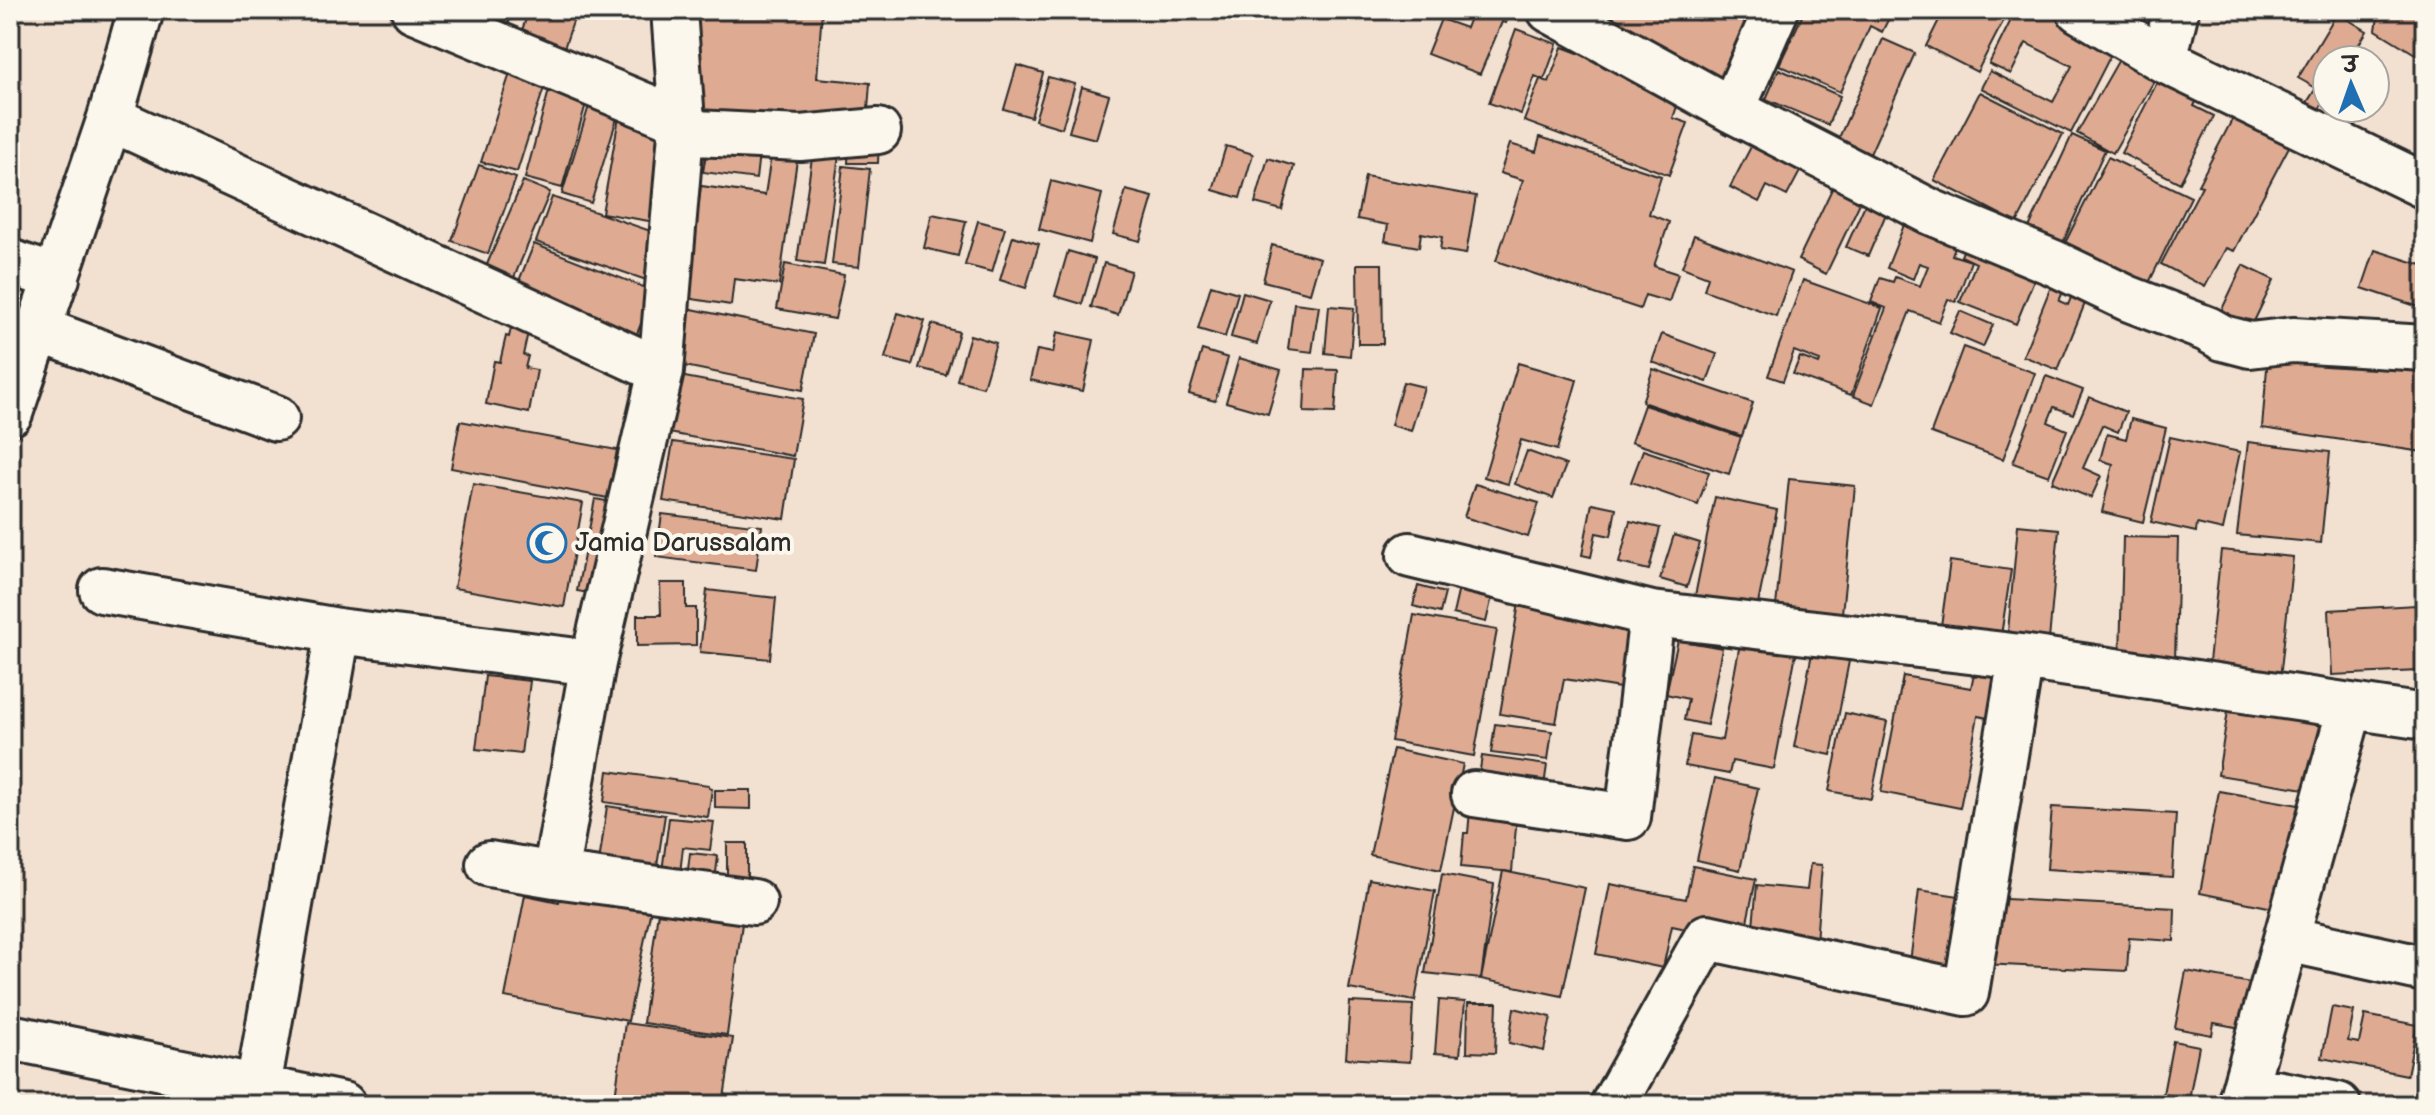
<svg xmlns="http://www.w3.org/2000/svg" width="2435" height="1115" viewBox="0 0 2435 1115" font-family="'Balsamiq Sans','Playpen Sans Deva',sans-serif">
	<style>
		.building { fill: #deab92; stroke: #2b2b2b; stroke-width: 2 }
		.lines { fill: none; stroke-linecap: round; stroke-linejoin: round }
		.street-casing { stroke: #2b2b2b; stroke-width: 50 }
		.street { stroke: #fbf7ec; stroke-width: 44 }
		.labels { text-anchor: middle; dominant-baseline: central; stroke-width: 8; stroke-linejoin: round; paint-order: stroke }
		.poi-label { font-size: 26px; fill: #2b2b2b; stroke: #fbf7ec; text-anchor: start }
	</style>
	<rect width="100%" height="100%" fill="#f2e0d1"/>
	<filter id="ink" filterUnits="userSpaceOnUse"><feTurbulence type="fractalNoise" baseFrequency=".0125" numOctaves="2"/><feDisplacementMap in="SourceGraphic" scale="16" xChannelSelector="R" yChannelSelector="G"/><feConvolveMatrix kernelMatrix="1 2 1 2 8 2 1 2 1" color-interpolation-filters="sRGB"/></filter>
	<g filter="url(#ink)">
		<!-- building -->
		<path class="building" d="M461,10h53l-8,19z
			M529,10h48l-16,47 -43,-15z
			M699,10h123l-5,68 53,5 -4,53 -176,-13z
			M1473,10h38l-5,13 -4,-1 -22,52 -53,-20 14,-35 25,9z
			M1589,10h92l17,10 5,-10h66l-42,76z
			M1805,10h88l-11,22 -12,-6 -30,66 -61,-27z
			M1944,10h65l-32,62 -51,-26z
			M2016,10h40l62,31 -47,92 -90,-45 9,-17 63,31 19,-36 -46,-23 -15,31 -22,-10z
			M2379,10h46v50l-49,-30z
			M2337,13l30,18 -18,29h-22v36l-12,20 -12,-7 13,-21 -18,-10z
			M1516,29l41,15 -13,36 -9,-4 -14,38 -32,-11z
			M1883,39l32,14 -45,101 -32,-14z
			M1562,47l120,45 -9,26 15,5 -19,52 -145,-54 16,-42 9,3z
			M2125,49l36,20 -48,84 -36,-20z
			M514,61l35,11 -32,100 -36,-10z
			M1017,65l26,8 -12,44 -27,-8z
			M2165,67l39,19 -10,20 20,10 -34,67 -59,-30z
			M1779,69l61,27 -12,29 -62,-26z
			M1048,77l27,7 -13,44 -27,-8z
			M551,83l38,10 -27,95 -37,-10z
			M1082,87l27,8 -13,44 -27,-7z
			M1980,92l83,42 -46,89 -83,-43z
			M592,96l29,9 -30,98 -29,-9z
			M2235,114l56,29 -57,108 -8,-3 -21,39 -44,-23 41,-78 -4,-1z
			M619,117l54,9 -12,97 -59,-10z
			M2072,135l33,15 -45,99 -34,-15z
			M1540,137l121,39 -12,38 20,8 -15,44 24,8 -9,28 -24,-7 -5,14 -144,-48 27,-81 -23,-7 10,-29 26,8z
			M849,139l30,1 -1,23h-30z
			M1755,139l49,25 -17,32 -20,-10 -8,16 -29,-15z
			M1226,146l27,8 -13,44 -27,-8z
			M707,147l52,6 -3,26 -53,-7z
			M813,151l26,4 -15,110 -27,-4z
			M771,156l26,4 -18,125 -45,-6 -3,26 -45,-7 15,-112 64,9z
			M2108,157l83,40 -47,96 -84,-40z
			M1268,158l26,8 -12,44 -27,-7z
			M479,165l37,13 -28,76 -36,-13z
			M843,166l27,3 -11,98 -27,-3z
			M1841,170l28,14 -43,90 -28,-14z
			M1365,176l111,20 -10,58 -26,-4 2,-13 -21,-4 -2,14 -34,-6 3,-16 -31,-6z
			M523,181l27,11 -37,88 -28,-11z
			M1051,181l51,13 -12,49 -51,-14z
			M1126,190l27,7 -13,44 -27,-7z
			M1871,191l21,9 -24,56 -22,-9z
			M552,197l116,40 -16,45 -116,-40z
			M1910,210l51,20 -9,25 19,6 -15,41 -8,-3 -9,23 -29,-11 -36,93 -21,-8 33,-88 -15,-6 9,-24 13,4 2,-5 25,9 8,-20 -9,-3 -6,16 -26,-11z
			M932,214l34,7 -8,35 -34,-8z
			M978,221l27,7 -13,44 -27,-7z
			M1971,231l71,29 -26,64 -56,-22 16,-39 -15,-7z
			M1694,235l98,37 -16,44 -72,-26 4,-13 -26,-10z
			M1013,236l26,8 -13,44 -26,-8z
			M534,244l120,47 -20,50 -120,-48z
			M1272,245l48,13 -10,35 -47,-12z
			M2375,250l50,16v43l-63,-21z
			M1068,251l27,8 -13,45 -27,-8z
			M1104,263l27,8 -13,44 -27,-8z
			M785,264l59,11 -9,44 -58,-10z
			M1357,264h25l1,80h-25z
			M2243,265l31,15 -29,60 -31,-14z
			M2056,274l13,4 -10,23 9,4 8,-20 14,6 -32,79 -35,-14z
			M1803,280l79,28 -31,87 -58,-21 7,-17 19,7 1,-3 -26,-10 -11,30 -15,-5z
			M1211,285l27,8 -13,44 -27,-8z
			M1243,292l27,8 -13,44 -26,-7z
			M1294,303l25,3 -7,46 -24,-3z
			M1329,306l25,2 -4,48 -25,-3z
			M687,308l127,26 -11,56 -128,-26z
			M1960,311l33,14 -10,22 -33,-14z
			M898,313l27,8 -13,44 -27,-7z
			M513,319l17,4 -7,32 5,1 -3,12 12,2 -8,43 -43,-9 8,-43 6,1 6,-26 3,1z
			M932,324l27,8 -13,43 -27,-7z
			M1057,332l37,8 -11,51 -53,-11 7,-30 16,3z
			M1662,334l55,20 -10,28 -55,-20z
			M970,335l26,8 -13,44 -26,-7z
			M2269,344l156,14 -2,94 -161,-24z
			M1963,347l72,26 -32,86 -72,-26z
			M1202,350l26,8 -13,43 -26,-7z
			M1239,358l42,12 -13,44 -42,-12z
			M1518,363l59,17 -20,70 -36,-10 -13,44 -24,-7z
			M1306,369l32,1 -3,43 -31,-1z
			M1653,369l100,34 -11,33 -100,-34z
			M674,375l129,24 -10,57 -130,-24z
			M2046,376l37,14 -10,24 -19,-7 -6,15 19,8 -18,46 -36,-13z
			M1403,382l21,5 -13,44 -20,-6z
			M2089,397l37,15 -8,20 -16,-7 -19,43 18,8 -10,22 -39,-16z
			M1644,405l97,32 -12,37 -98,-32z
			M2131,419l35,9 -23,94 -41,-10 11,-48 -13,-4 7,-26 19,5z
			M460,421l157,29 -9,48 -157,-30z
			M2170,437l70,15 -17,78 -26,-6 -1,8 -45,-10z
			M673,442l121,17 -9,60 -122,-18z
			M2248,442l82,10 -9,91 -84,-8z
			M1643,450l66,22 -11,33 -67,-23z
			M1527,451l39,14 -13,33 -38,-14z
			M1789,479l66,7 -14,137 -66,-7z
			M473,484l110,19 -19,104 -110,-19z
			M1475,484l64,19 -11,34 -64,-20z
			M1715,497l62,13 -20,99 -62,-13z
			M595,499l28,5 -17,92 -29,-5z
			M1592,503l24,5 -5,28 -15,-3 -5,24 -9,-2z
			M662,514l100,12 -6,44 -100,-13z
			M1630,521l30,7 -11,42 -30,-7z
			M2018,525l41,4 -11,122 -41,-9z
			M1674,535l26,8 -13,44 -27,-8z
			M2123,537l55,1 -3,123 -55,-1z
			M2221,550l72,7 -13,122 -72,-8z
			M1950,561l61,9 -11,72 -60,-9z
			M660,583h26v25h10v37l-59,1v-31h24z
			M1418,586l27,7 -5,20 -27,-7z
			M1459,588l33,9 -6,25 -33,-8z
			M707,590l69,8 -6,61 -70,-7z
			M1519,603l111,18 -10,67 -56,-9 -8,44 -56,-9z
			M2416,605l3,66 -87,4 -3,-65z
			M1414,615l83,15 -23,126 -83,-15z
			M1741,638l56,10 -23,121 -42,-8 -3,13 -44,-8 6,-31 31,5z
			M1678,640l44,8 -15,77 -23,-5 4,-21 -22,-5z
			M1812,653l37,8 -18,94 -37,-8z
			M1974,673l27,6 -8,40 -15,-3 -18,92 -79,-16 22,-116 68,12z
			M485,676l45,5 -9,73 -45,-5z
			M2230,698l94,16 -13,76 -93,-15z
			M1845,713l42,9 -16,77 -42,-8z
			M1495,724l57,7 -4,29 -57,-7z
			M1393,749l70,15 -22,106 -71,-15z
			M1482,756l65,9 -5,35 -65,-10z
			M608,771l101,14v3l3,1 -4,28 -104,-15z
			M1715,778l43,10 -18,82 -43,-10z
			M715,790h36v19l-36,-1z
			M2219,791l80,14 -21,104 -78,-16z
			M1471,799l47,5 -6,68 -51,-5 3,-34h4z
			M607,806l58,9 -10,64 -57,-9z
			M2052,807l124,7 -4,63 -125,-8z
			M669,818l45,4 -4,28 -27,-3 -4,35 -18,-3z
			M727,843h20v45l-20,-1z
			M690,853l28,3 -4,33 -28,-3z
			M1810,864l12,1 -6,77 -64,-6 5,-51 50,5z
			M1693,866l63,13 -13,62 -71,-15 -9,42 -67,-14 14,-70 76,15z
			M1503,871l82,17 -23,108 -81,-17z
			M1442,874l52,10 -13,95 -56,-6z
			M1369,879l66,12 -20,110 -66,-12z
			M563,886l89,18 -24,117 -123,-24 20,-102 34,7z
			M1919,890l47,7 -10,72 -46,-6z
			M1987,898l188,10 -1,33 -45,-3 -2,33 -143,-7z
			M659,904l84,12 -16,119 -84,-12z
			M2186,971l81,15 -10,45 -43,-8 -2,12 -37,-7z
			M1439,1000l26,2 -5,53 -25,-2z
			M1350,1002l63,3 -3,57 -64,-4z
			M1468,1003h29l-2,50 -28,-1z
			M2332,1007l22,4 -6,30 11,2 6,-28 52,10 -10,50 -85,-17z
			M1514,1008l37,9 -7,34 -35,-8z
			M625,1023l108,15 -10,67h-109z
			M2173,1041l26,5 -10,53 -26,-5z"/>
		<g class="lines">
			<defs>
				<path id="street" d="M414,10l268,111 14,12 104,5 78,-7
					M1550,10l182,100 199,102 123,51 73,35 80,31 16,9 27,7 43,-5 132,8
					M2079,10l85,50 261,126
					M2164,60l12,-50
					M1732,110l44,-100
					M110,118l551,253
					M10,262l47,16
					M38,329l238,89
					M10,413l100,-295 31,-108
					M1410,555l242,59 369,43 404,60
					M102,590l236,41 255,32 68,-292 21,-250 -8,-111
					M1474,794l154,23 24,-203
					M489,864l66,11 38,-212
					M555,875l199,27
					M2287,939l138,30
					M10,1037l333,68
					M258,1087l80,-456
					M2245,1087l93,18
					M1613,1105l94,-168 259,56 55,-336
					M2240,1105l110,-397"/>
			</defs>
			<!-- street casing -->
			<use href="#street" class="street-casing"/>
			<!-- street -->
			<use href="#street" class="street"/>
		</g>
	</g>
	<!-- icons -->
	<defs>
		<symbol id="mosque-ring" viewBox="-11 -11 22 22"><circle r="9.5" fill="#fbf7ec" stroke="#1f6fb2" stroke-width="1.5"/><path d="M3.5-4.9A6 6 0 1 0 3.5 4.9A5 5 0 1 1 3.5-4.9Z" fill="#1f6fb2"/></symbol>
	</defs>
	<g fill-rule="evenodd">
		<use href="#mosque-ring" x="525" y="521" width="44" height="44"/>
	</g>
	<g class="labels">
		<!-- poi labels -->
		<g class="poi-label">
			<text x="575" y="543">Jamia Darussalam</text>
		</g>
	</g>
	<!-- margin -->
	<rect width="2435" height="1115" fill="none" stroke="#fbf7ec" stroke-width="40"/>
	<rect x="20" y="20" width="2395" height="1075" fill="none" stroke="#2b2b2b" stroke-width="3" filter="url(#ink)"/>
	<!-- north arrow -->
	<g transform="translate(2351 84) rotate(358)"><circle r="38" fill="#fbf7ec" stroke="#a8a59f" stroke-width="2"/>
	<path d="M0-6L14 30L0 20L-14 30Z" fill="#1f6fb2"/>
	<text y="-12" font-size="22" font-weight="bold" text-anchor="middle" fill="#2b2b2b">उ</text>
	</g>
</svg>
